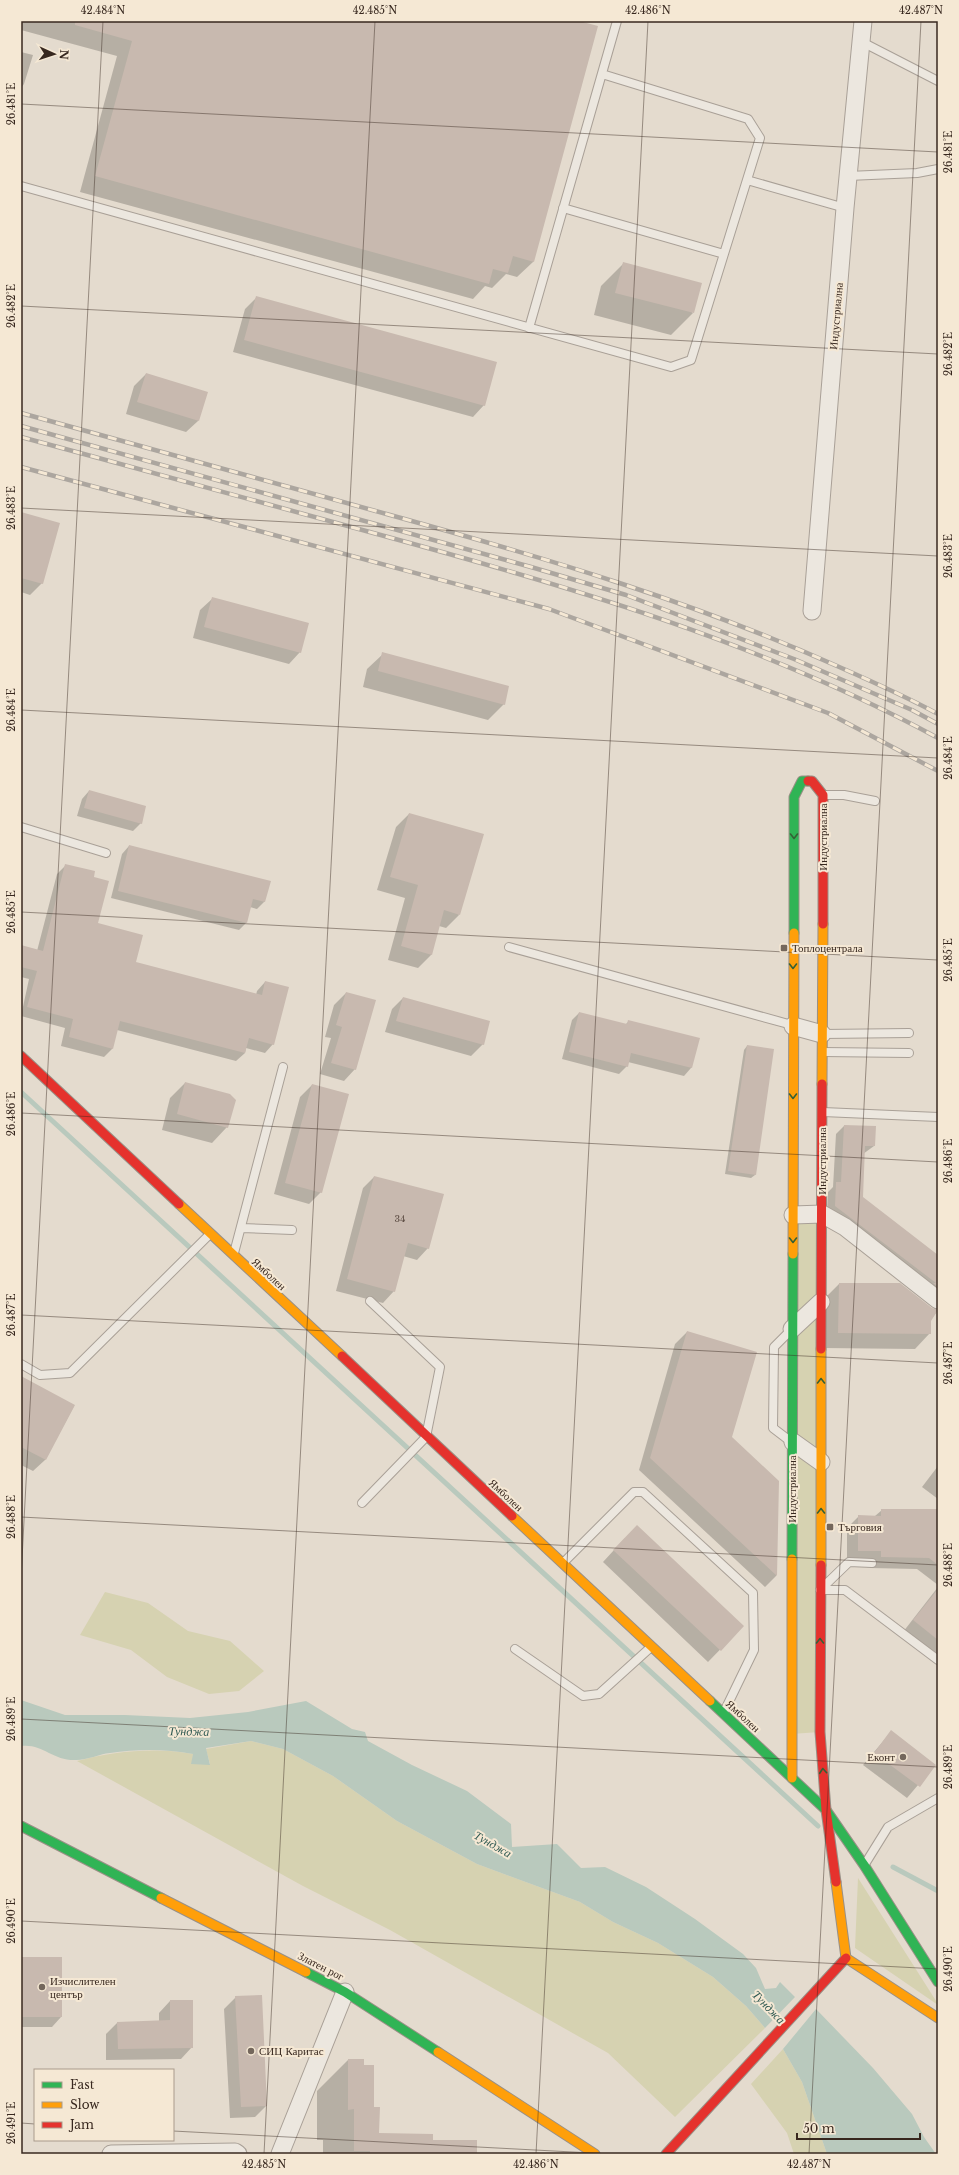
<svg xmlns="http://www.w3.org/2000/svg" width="959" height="2175" viewBox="0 0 959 2175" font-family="'Libre Baskerville',serif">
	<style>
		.green { fill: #d6d2b1 }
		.water { fill: #b9c9bd }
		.shadow { fill: #0003 }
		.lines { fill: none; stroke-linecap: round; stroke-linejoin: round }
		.stream { stroke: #b9c9bd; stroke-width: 5 }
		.building { fill: #c8b9af }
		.lane-casing { stroke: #a9a097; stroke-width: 10 }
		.street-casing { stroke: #a9a097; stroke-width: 19 }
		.fast-casing { stroke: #999086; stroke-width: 11 }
		.slow-casing { stroke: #999086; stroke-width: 11 }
		.jam-casing { stroke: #999086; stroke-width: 11 }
		.lane { stroke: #ece7df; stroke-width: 8 }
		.street { stroke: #ece7df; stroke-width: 17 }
		.fast { stroke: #30b455; stroke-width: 9 }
		.slow { stroke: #ff9f0a; stroke-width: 9 }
		.jam { stroke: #e5322d; stroke-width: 9 }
		.rail-casing { stroke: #aca69f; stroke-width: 4.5 }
		.rail { stroke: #f5e8d4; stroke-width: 3; stroke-dasharray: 9; stroke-linecap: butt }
		.oneway { stroke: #356035 }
		.ticks { fill: none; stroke: #38281f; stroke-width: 1; stroke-opacity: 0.45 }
		.poi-dot { fill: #74675c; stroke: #f5e8d4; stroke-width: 1.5 }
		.labels { text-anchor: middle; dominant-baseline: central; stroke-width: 4; stroke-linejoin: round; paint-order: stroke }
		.number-label { font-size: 9px; fill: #5c4c43 }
		.street-label { font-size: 11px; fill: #38281f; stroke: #f5e8d4 }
		.poi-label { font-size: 11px; fill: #38281f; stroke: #f5e8d4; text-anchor: start }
		.water-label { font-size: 12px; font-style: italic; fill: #2e5851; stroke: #f5e8d4 }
		.neatline { fill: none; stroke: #38281f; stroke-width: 1.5 }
		.ticks-label { font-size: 10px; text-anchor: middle; fill: #38281f }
	</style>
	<rect width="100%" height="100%" fill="#e4dbce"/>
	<!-- green -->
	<path class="green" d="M822,1214l-2,518 -29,2 2,-519z
		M105,1592l43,11 40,28 42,10 34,30 -25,20 -30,3 -42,-17 -36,-27 -51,-15z
		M251,1741l32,8 50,27 64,45 80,43 103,38 33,20 45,21 55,34 33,29 19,22 -90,89 -67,-64 -218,-123 -87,-44 -226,-125c38,-10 78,-14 116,-7l-1,10h18l-4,-15z
		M858,1878l80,126v1l-83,-57z
		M783,2049l19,33 25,72h-33l-7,-21 -36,-49z"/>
	<!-- water -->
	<path class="water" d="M21,1700l44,15h60l65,3 58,-6 58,-11 46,28 13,3 3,9 44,24 55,26 44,33 1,23 45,-3 24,24 24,-1 41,20 49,32 48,35 13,14 9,21 11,-1 4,-6 15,15 -30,31 -19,-22 -33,-29 -55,-34 -45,-21 -33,-20 -103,-38 -80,-43 -64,-45 -50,-27 -32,-8 -45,7 4,17 -19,-1 2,-10c-27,-5 -56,-5 -83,-1 -11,1 -22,7 -34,7 -23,1 -34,-17 -55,-14z
		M816,2009l57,59 39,46 12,23 12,17h-109l-25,-72 -19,-33z"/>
	<!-- shadow -->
	<path class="shadow" d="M21,21h556l20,6 -64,235 -16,15 -11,-3 -14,14 -7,-2 -12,13 -393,-107 37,-136 -96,-26z
		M21,52l12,3 -9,29 -3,4z
		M623,264l70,49 -22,22 -77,-20 7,-29z
		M256,298l228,107 -11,12 -240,-65 12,-43z
		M146,374l61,19 -9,28 -12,11 -60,-18 8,-28z
		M21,513l21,70 -12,12 -9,-3z
		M212,599l88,53 -11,12 -96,-26 7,-28z
		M383,654l121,50 -16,16 -125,-33 4,-18z
		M89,791l52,32 -8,8 -56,-15 5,-17z
		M409,814l50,101 -13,13 -7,-2 -8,29 -13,13 -30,-8 17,-62 -28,-8 19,-63z
		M129,846l136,55 -8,8 -7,-2 -4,16 -7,7 -128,-32 11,-44z
		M66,865l27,13 4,46 37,39 122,32 1,-4 8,-9 8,62 -8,9 -19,-5 -1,5 -9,8 -119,-31 -5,19 -8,8 -43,-11 4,-18 -44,-12 8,-37 -8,-2v-31l16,5 20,-77z
		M346,993l9,76 -11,12 -24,-7 11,-36 -6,-1 9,-32z
		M403,998l80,46 -12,12 -86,-24 7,-23z
		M579,1013l46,12 4,-4 69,18 -7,29 -7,8 -56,-14 -1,4 -8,8 -57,-15 10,-39z
		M747,1046l8,129 -4,3 -26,-4 19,-124z
		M185,1083l42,44 -15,16 -50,-13 8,-32z
		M312,1085l9,107 -12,12 -35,-10 26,-97z
		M844,1126l31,1 -1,19 -11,8 -2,44 77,58v49l-111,-91 1,-22 5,-5 3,-53z
		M374,1177l54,71 -11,12 -14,-4 -9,35 -11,12 -47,-12 27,-103z
		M839,1284h61l31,25 7,1 -8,11v12l-15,16 -92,-1 1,-49z
		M687,1332l44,106 47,43 -2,95 -11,11 -126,-117 36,-126z
		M21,1377l53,29 -29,54 -12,11 -12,-6z
		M938,1466v33l-16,-12z
		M882,1510h56v75l-21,-16 -47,-1v-6h-23v-34l12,-12h16z
		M625,1538l118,88 -35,36 -105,-100z
		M938,1587v73l-35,-28z
		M891,1732l44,33 -28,33 -44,-33z
		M21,1958l40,59 -9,10h-31z
		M236,1997l30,109 -11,11 -25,1 -6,-109z
		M170,2001l22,46 -11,12 -75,1v-26l12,-12h41v-9z
		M348,2060l15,6 15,68 54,7 44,13h16h-169v-14h-6v-49z"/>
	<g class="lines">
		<!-- stream -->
		<path class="stream" d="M21,1092l797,734
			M893,1867l45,24"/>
	</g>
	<!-- building -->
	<path class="building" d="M75,21h504l19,5 -64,236 -21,-6 -5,17 -15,-4 -4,15 -394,-108 37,-135 -57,-16z
		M623,262l79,21 -8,30 -79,-20z
		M256,296l241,66 -12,44 -241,-66z
		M146,373l62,19 -9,29 -62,-19z
		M21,512l39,11 -17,61 -22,-6z
		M212,597l97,26 -8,30 -97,-26z
		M382,652l127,34 -4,19 -127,-34z
		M89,790l57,16 -4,18 -58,-16z
		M409,813l75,21 -24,81 -16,-5 -12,45 -31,-9 17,-61 -28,-8z
		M129,845l142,36 -6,21 -12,-3 -6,24 -129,-32z
		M65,864l30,7 -1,6 15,4 -11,42 45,12 -7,27 126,33 3,-14 24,6 -15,58 -25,-7 -4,15 -125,-32 -7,28 -44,-12 4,-18 -46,-12 10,-36 -16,-4v-22l22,6z
		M346,992l30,8 -20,70 -25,-7 11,-36 -6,-2z
		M403,997l87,24 -6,24 -88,-24z
		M579,1012l48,12 1,-4 72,18 -8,30 -61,-15 -3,14 -59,-15z
		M747,1045l27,4 -18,126 -28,-4z
		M185,1082l45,12 6,6 -8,28 -51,-14z
		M312,1084l37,10 -27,99 -37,-10z
		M844,1125l32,1 -1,20h-10l-2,51 75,58v32l-5,-4h3l-101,-77 1,-24h5z
		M374,1176l70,18 -15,55 -21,-6 -13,49 -48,-13z
		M839,1283h61l32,25 6,2 -7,11v13l-93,-1z
		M687,1331l70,21 -25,85 47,44 -2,95 -127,-118z
		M21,1376l54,29 -29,55 -25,-13z
		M881,1509h57v56l-9,-7 -48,-1v-6h-23v-36l23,1z
		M637,1525l107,101 -23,25 -108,-101z
		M938,1589v51l-25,-20z
		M891,1730l45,35 -16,22 -46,-34z
		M21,1957h41v60h-41z
		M262,1995l5,111 -26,1 -6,-111z
		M170,2000h23v48l-75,1 -1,-27 53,-2z
		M348,2059h16v6h10v42h6l-1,26 54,1v6h44v14h-107v-3h-16v-42l-6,1z"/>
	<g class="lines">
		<defs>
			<path id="lane" d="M862,42l76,39
				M848,176l69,-3 21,-4
				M747,180l98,28
				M21,186l650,181 20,-7 69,-222 -12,-19 -146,-45
				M563,208l161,46
				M529,328l88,-307
				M824,795h20l31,6
				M21,827l85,26
				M509,947l283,78
				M823,1034l86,-1
				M823,1052l86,1
				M823,1112l115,5
				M241,1228l51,2
				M234,1253l49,-186
				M789,1332l-15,15 -1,81 17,13
				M21,1364l19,11 30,-2 139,-138
				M362,1503l64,-66 14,-70 -70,-66
				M563,1563l71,-71h9l110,101 1,57 -30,62
				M872,1563l-23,-1 -29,28h25l93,70
				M515,1649l68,47 16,-2 52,-47
				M865,1864l23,-37 50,-29"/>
			<path id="street" d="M812,611l33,-403 18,-187
				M793,1026l29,8
				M793,1215l29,-1 23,13 93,73
				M792,1329l29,-27
				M793,1442l28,20
				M111,2154l124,-2 3,2
				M280,2154l65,-162"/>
			<path id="fast" d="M794,933v-136l8,-16h6
				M792,1559l1,-305
				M710,1701l116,109 38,55 74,117
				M21,1826l140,72
				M306,1972l39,20 93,60"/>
			<path id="slow" d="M822,1084l1,-160
				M179,1204l163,152
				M793,1254l1,-321
				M512,1516l198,185
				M821,1565v-216
				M792,1778v-219
				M836,1882l10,76 92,60
				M161,1898l145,74
				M438,2052l157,102"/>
			<path id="jam" d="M808,781h4l11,14v129
				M21,1056l158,148
				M821,1349l1,-265
				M342,1356l170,160
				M821,1565l-1,167 6,78 10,72
				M666,2154l180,-196"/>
		</defs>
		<!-- lane casing -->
		<use href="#lane" class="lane-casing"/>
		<!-- street casing -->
		<use href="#street" class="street-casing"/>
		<!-- fast casing -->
		<use href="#fast" class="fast-casing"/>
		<!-- slow casing -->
		<use href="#slow" class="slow-casing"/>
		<!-- jam casing -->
		<use href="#jam" class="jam-casing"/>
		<!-- lane -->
		<use href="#lane" class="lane"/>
		<!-- street -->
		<use href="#street" class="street"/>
		<!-- fast -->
		<use href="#fast" class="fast"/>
		<!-- slow -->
		<use href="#slow" class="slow"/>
		<!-- jam -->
		<use href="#jam" class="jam"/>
		<defs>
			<path id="rail" d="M21,413c127,35 253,70 380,105 148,41 295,85 436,148 34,15 68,30 101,48
				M21,426l510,141 95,28 168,64 118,51 26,14
				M21,437c119,32 238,65 356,97 191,52 386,109 561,204
				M21,467l528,142 279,104 110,58"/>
		</defs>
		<!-- rail casing -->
		<use href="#rail" class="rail-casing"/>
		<!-- rail -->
		<use href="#rail" class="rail"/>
	</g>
	<!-- one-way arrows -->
	<defs><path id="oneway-chevron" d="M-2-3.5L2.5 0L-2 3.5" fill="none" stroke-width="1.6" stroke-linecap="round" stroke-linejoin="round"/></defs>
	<g class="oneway">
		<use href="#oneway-chevron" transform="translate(794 836) rotate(90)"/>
		<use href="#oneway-chevron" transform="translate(793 966) rotate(90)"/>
		<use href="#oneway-chevron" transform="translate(793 1096) rotate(90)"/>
		<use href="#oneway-chevron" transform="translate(793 1240) rotate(90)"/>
		<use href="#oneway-chevron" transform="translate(821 1381) rotate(-90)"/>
		<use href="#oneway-chevron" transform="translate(821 1511) rotate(-90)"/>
		<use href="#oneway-chevron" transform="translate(820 1641) rotate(-90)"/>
		<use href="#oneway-chevron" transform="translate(823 1771) rotate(-95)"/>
	</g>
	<!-- ticks -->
	<path class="ticks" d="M21,104l917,48M21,306l917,48M21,508l917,48M21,710l917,48M21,912l917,48M21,1113l917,49M21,1315l917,48M21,1517l917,48M21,1578l82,-1557M21,1719l917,48M21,1921l917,48M21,2123l14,1M173,2131l438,23M264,2154l111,-2133M536,2154l112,-2133M809,2154l112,-2133"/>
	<!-- markers -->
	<g class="poi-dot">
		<rect x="780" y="944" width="8" height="8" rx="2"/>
		<rect x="826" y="1523" width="8" height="8" rx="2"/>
		<circle cx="903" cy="1757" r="4"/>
		<circle cx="42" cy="1987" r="4"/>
		<circle cx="251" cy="2051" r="4"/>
	</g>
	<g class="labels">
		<!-- number labels -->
		<g class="number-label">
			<text x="400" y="1218">34</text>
		</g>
		<!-- street labels -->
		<g class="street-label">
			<text transform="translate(836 316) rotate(-85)">Индустриална</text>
			<text transform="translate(823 837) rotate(-90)">Индустриална</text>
			<text transform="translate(822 1161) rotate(-90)">Индустриална</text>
			<text transform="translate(269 1274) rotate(43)">Ямболен</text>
			<text transform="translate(792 1489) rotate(-90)">Индустриална</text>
			<text transform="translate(506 1495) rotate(43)">Ямболен</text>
			<text transform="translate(743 1716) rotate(43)">Ямболен</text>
			<text transform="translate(321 1966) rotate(27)">Златен рог</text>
		</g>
		<!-- poi labels -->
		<g class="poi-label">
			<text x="792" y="948">Топлоцентрала</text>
			<text x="838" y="1527">Търговия</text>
			<text x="895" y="1757" text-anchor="end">Еконт</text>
			<text x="50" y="1981">Изчислителен<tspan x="50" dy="13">център</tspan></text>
			<text x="259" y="2051">СИЦ Каритас</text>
		</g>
		<!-- water labels -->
		<g class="water-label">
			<text transform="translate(189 1731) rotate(1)">Тунджа</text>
			<text transform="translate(493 1844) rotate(30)">Тунджа</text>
			<text transform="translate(769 2007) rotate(46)">Тунджа</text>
		</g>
	</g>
	<!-- border -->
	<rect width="959" height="2175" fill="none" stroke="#f5e8d4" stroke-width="44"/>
	<!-- legend -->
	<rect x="34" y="2069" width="140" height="72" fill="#f5e8d4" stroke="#a99b8c"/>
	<rect x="42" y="2082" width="20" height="6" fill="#30b455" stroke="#a99b8c"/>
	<text x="70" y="2089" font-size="12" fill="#38281f">Fast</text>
	<rect x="42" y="2102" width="20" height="6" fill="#ff9f0a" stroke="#a99b8c"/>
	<text x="70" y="2109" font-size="12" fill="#38281f">Slow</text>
	<rect x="42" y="2122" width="20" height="6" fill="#e5322d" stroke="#a99b8c"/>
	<text x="70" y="2129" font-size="12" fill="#38281f">Jam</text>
	<!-- north arrow -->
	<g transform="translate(54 54) rotate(93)" stroke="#f5e8d4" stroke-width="3" paint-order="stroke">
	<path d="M0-3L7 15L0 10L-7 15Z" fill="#38281f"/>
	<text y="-6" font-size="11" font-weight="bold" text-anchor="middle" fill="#38281f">N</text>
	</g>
	<!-- scale -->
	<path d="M797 2133v6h123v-6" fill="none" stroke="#38281f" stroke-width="2"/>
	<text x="803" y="2133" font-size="12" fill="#38281f" stroke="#f5e8d4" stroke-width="3" paint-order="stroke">50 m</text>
	<rect x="22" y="22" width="915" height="2131" class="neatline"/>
	<g class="ticks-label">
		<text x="103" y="14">42.484°N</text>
		<text x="375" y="14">42.485°N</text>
		<text x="648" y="14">42.486°N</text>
		<text x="921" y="14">42.487°N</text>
		<text transform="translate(11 104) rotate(-90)" y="4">26.481°E</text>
		<text transform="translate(948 152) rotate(-90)" y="4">26.481°E</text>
		<text transform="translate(11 306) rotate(-90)" y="4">26.482°E</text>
		<text transform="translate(948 354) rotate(-90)" y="4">26.482°E</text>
		<text transform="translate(11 508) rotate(-90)" y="4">26.483°E</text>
		<text transform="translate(948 556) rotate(-90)" y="4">26.483°E</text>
		<text transform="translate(11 710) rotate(-90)" y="4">26.484°E</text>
		<text transform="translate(948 758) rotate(-90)" y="4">26.484°E</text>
		<text transform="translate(11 912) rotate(-90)" y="4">26.485°E</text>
		<text transform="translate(948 960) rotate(-90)" y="4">26.485°E</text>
		<text transform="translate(11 1114) rotate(-90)" y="4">26.486°E</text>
		<text transform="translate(948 1161) rotate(-90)" y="4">26.486°E</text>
		<text transform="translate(11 1315) rotate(-90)" y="4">26.487°E</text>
		<text transform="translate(948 1363) rotate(-90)" y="4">26.487°E</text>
		<text transform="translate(11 1517) rotate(-90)" y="4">26.488°E</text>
		<text transform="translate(948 1565) rotate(-90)" y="4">26.488°E</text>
		<text transform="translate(11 1719) rotate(-90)" y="4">26.489°E</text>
		<text transform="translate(948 1767) rotate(-90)" y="4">26.489°E</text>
		<text transform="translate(11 1921) rotate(-90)" y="4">26.490°E</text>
		<text transform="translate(948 1969) rotate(-90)" y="4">26.490°E</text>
		<text transform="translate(11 2123) rotate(-90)" y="4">26.491°E</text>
		<text x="264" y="2168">42.485°N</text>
		<text x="536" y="2168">42.486°N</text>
		<text x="809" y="2168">42.487°N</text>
	</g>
</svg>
